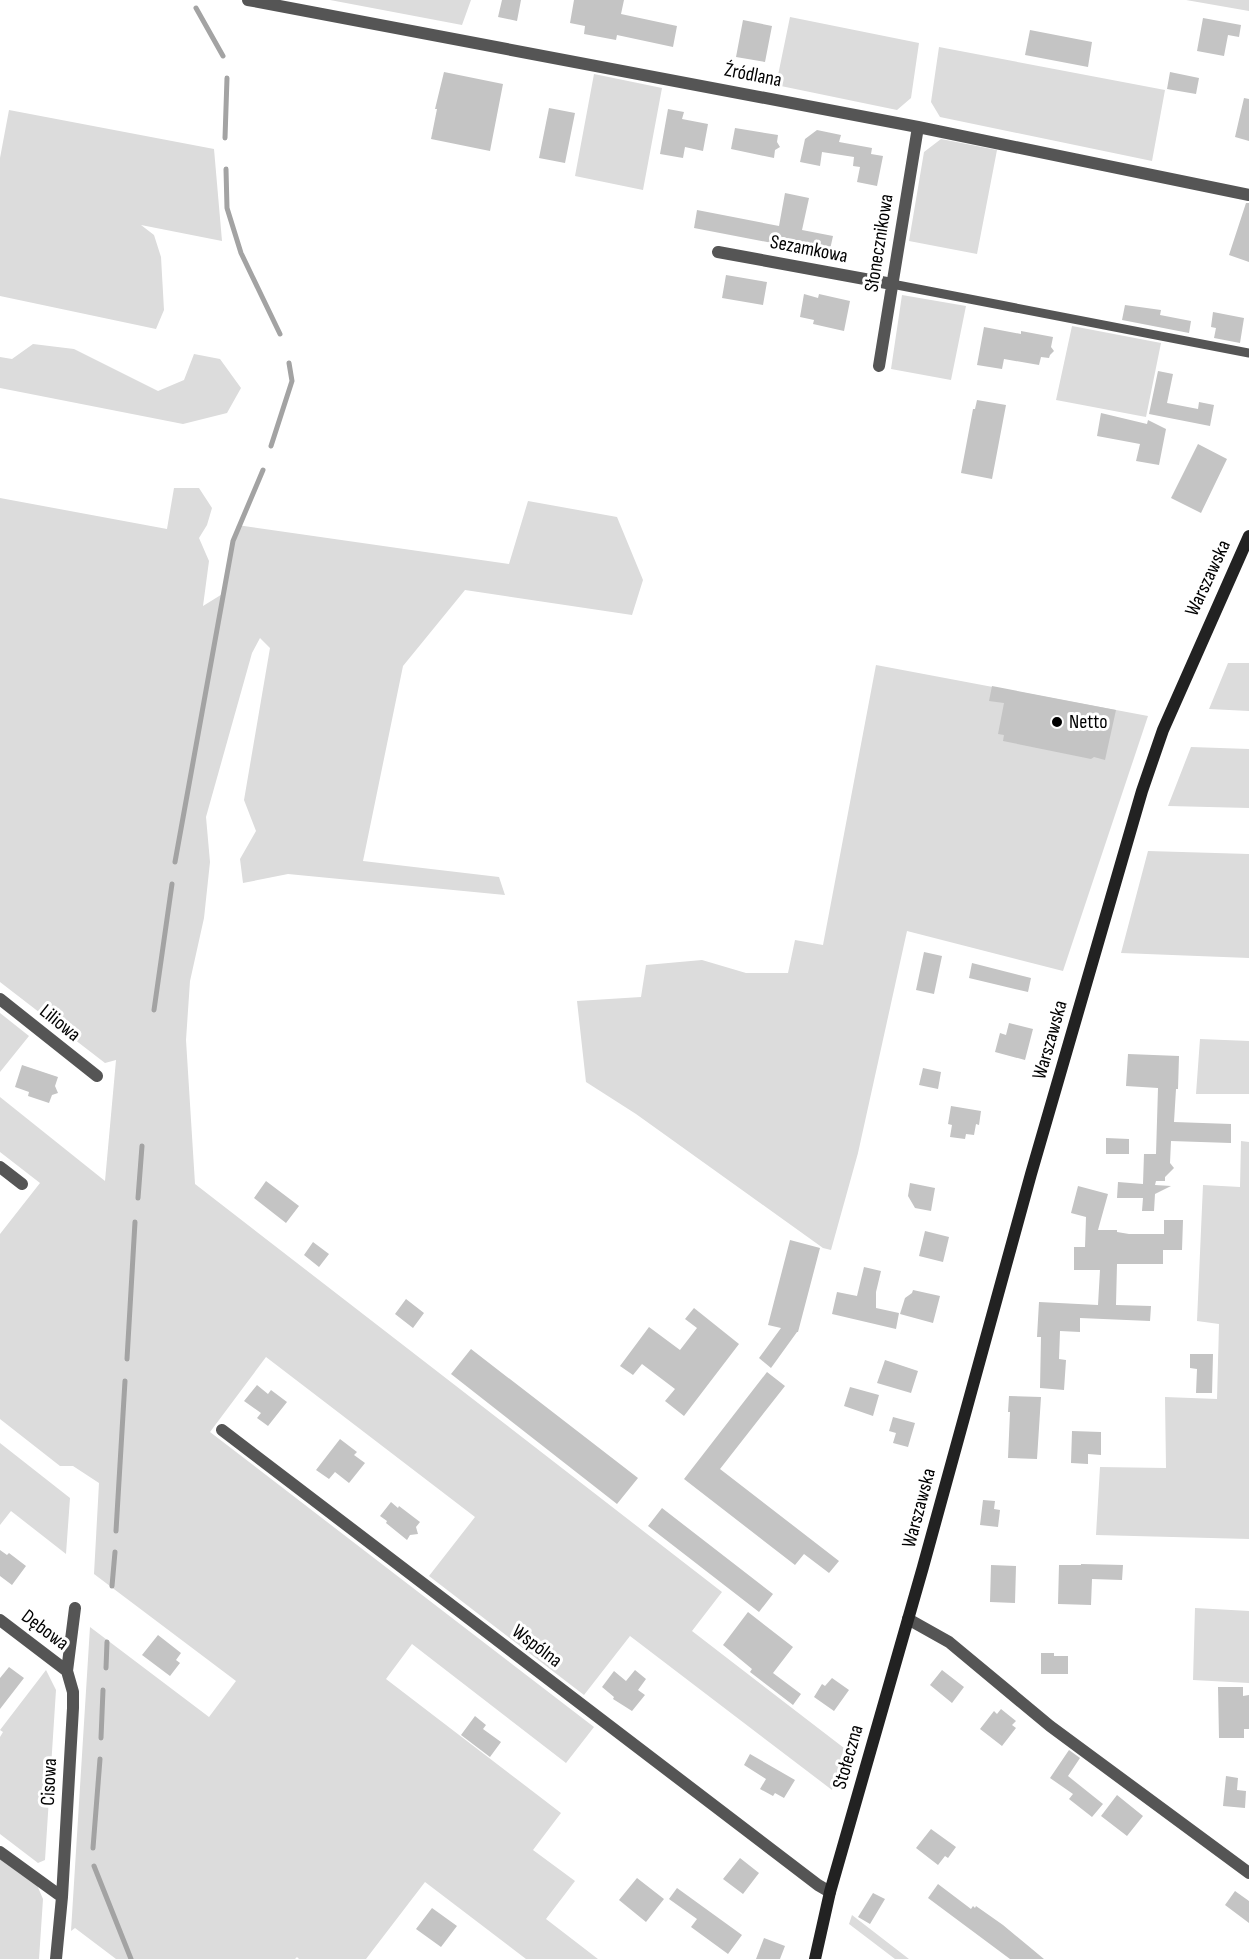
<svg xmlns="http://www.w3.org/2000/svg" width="1249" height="1959" viewBox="0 0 1249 1959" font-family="'Sofia Sans Condensed',sans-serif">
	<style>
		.green { fill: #dcdcdc }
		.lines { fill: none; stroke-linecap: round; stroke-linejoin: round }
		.stream { stroke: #a3a3a3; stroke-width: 5 }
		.building { fill: #c4c4c4 }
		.service { stroke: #555; stroke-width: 9 }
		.minor { stroke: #555; stroke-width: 12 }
		.secondary { stroke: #222; stroke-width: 12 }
		.poi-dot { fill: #000; stroke: #fff; stroke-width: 2 }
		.labels { text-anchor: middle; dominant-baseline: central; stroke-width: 6; stroke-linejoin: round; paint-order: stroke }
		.street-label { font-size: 20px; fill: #000; stroke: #fff }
		.poi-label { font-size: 20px; fill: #000; stroke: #fff; text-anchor: start }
	</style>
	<rect width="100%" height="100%" fill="#fff"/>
	<!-- green -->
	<path class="green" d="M330,0h141l-9,25z
		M1186,0h63v11z
		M790,17l129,26 -8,55 -14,12 -121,-25z
		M939,47l226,43 -13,71 -212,-44 -9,-15z
		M594,74l68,14 -19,102 -68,-14z
		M9,110l205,39 8,92 -81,-16 13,10 7,22 3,53 -8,19 -156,-33v-138z
		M941,139l56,11 -20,104 -68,-13 15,-89z
		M902,295l64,11 -15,74 -60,-11z
		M1072,326l89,17 -15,74 -90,-17z
		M33,344l41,5 84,42 26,-11 10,-26 26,5 21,29 -14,25 -44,11 -183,-36v-31l12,2z
		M174,488h25l13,20 -5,17 -8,13 10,23 -6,45 21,-13 13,-68 272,39 19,-63 89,16 26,63 -11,35 -167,-25 -62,76 -40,195 136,16 6,18 -217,-21 -45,9 -3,-24 16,-28 -12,-31 26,-152 -10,-10 -8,15 -46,164 4,45 -6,56 -14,63 -4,59 9,144 527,408 -30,39 152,117 -12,42 -202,-154 -46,59 -155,-119 46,-59 -209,-160 -56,75 384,295 -28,36 -154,-119 -26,35 175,134 -28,37 42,31 -29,38 52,40h-72l-101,-77 -59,77h-67l-2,-2 -2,2h-179l-41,-31 -4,3 19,-304 119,90 27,-36 -142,-107 5,-91 -26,-17h-13l-60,-47v-185l40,-51 -40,-31v-55l105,84 11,-121 -11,3 -105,-81v-484l167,31z
		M1228,663h21v48l-40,-2z
		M876,665l272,51 -85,255 -156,-40 -49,222 -27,97 -8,-2 -187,-134 -50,-32 -9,-81 64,-4 5,-32 56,-5 44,13h42l7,-33 28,5z
		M1191,747l58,2v59l-81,-2z
		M1148,851l101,3v104l-128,-5z
		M0,1013l29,23 -29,36z
		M1200,1039l49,2v53h-53z
		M1241,1141l8,1v397l-153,-4 4,-68 66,1 -1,-71 52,2 2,-75 -22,-3 6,-136 37,2z
		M0,1443l70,55 -4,56 -55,-43 -11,14z
		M1195,1608l54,3v72l-56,-3z
		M46,1670l10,20 -11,170 -7,3 -38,-29v-97l3,-5 -3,-2z
		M0,1857l37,28 6,14 -4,60h-39z
		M852,1915l57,44h-14l-46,-35z"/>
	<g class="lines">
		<!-- stream -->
		<path class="stream" d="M196,8l27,48
			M225,138l2,-60
			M226,169l1,39 14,45 39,81
			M271,446l21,-65 -3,-18
			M175,862l58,-321 30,-71
			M154,1010l18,-126
			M138,1198l4,-52
			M127,1359l8,-137
			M116,1531l9,-150
			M112,1586l3,-34
			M106,1668l1,-26
			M101,1738l2,-48
			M93,1848l7,-89
			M94,1866l37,93"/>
	</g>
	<!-- building -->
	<path class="building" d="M502,0h19l-4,21 -19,-4z
		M574,0h50l-3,14 56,12 -4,21 -56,-12 -1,5 -32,-6 1,-8 -15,-3z
		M1203,18l38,7 -2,12 -11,-2 -4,21 -27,-5z
		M743,20l29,6 -7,36 -29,-5z
		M1030,30l62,12 -4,25 -63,-12z
		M444,72l59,12 -13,67 -59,-12 6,-30h-2z
		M1170,72l29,6 -3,16 -29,-5z
		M1244,98l5,1v42l-14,-4z
		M549,108l26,5 -10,50 -26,-5z
		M668,109l16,3 -2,7 26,5 -5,27 -18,-4 -2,11 -23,-4z
		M735,128l43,7 -1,7 3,5 -5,3 -1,8 -43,-9z
		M817,130l24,5 -2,7 33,6 -1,6 12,2 -6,30 -20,-4 3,-15 -7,-1 1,-9 -32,-5 -2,14 -20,-4 5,-23z
		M785,193l24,5 -7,32 31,6 -4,18 -135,-26 3,-18 82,16z
		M1246,203h3v59l-20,-7z
		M726,275l41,7 -4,23 -41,-7z
		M804,294l14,4 1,-4 31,7 -6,30 -31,-7 1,-4 -14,-3z
		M1125,305l36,5 -1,5 31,6 -2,12 -67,-13z
		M1213,312l31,6 -4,25 -26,-5 2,-10 -5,-1z
		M984,327l37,7v-3l32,6 -2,10 3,4 -4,4 -1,3 -8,-1 -2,8 -35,-6 -2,10 -25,-4z
		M1158,371l15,3 -6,29 31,6 1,-7 15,3 -4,21 -61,-12z
		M977,400l29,5 -14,74 -31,-6 12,-64h2z
		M1101,413l46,11 1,-4 18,9 -7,36 -23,-4 4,-17 -43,-8z
		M1198,444l29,15 -26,54 -30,-15z
		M992,686l124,24 -11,50 -11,-3 -3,2 -88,-18 1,-6 -6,-1 6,-31 -15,-2z
		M924,952l18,4 -8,38 -18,-4z
		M972,963l59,15 -3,14 -59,-14z
		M1009,1023l24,6 -8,31 -30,-8 5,-19 6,2z
		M1128,1054l51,2 -1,33h-2l-2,33 57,2v19l-60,-2 -1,22 4,5 -9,9v4h-9l-1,4 16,1 -16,8 -1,17h-12l1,-13h-26l1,-16 25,2 1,-30h12l2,-66 -32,-2z
		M22,1065l36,12 -3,9 3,7 -6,2 -3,8 -21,-7 1,-4 -14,-5z
		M923,1068l18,4 -3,17 -19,-4z
		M951,1106l30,5 -2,14 -3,-1 -2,11 -8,-1 -1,5 -15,-2 2,-12 -4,-1z
		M1106,1138l23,1v15h-23z
		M266,1181l33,25 -13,17 -32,-25z
		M910,1183l25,5 -4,23 -16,-3 -7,-12z
		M1078,1186l30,8 -10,36h19v2l12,2h35v-14h19l-1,30h-19v14h-46l-1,41 35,1 -1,15 -70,-3v14l-20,-1 -1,28 7,1 -2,30 -24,-2 1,-51h-4l2,-35 59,3 2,-35h-26v-23h11l1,-30 -15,-4z
		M925,1231l24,6 -6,25 -24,-6z
		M790,1240l30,8 -22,84h-1l-26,36 -12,-10 22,-30 -13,-3z
		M313,1242l16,12 -10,13 -15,-12z
		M864,1267l17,4 -5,21v16l23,5 -3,16 -64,-15 5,-22 20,4z
		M913,1290l27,6 -7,27 -33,-9 5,-16 7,-5z
		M406,1299l18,14 -11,15 -18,-14z
		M694,1308l45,36 -55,72 -19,-15 10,-12 -33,-25 -9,11 -13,-9 29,-39 31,23 17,-22 -12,-9z
		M471,1349l167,129 -21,26 -166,-130z
		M1190,1354h23l-1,39h-16l1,-24 -7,-1z
		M885,1360l33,11 -7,22 -34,-10z
		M767,1372l18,14 -65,83 119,92 -10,12 -25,-19 -9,11 -111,-86z
		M257,1385l11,9 3,-4 16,12 -19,24 -11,-8 4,-5 -17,-12z
		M850,1387l29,8 -6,21 -29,-10z
		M1009,1396l32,1 -4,62 -29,-1 2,-46h-2z
		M893,1417l22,6 -7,24 -15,-4 3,-10 -7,-2z
		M1072,1431l29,1v23l-13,-1v10l-17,-1z
		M340,1439l17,13 -3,3 11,8 -16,20 -14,-11 -6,7 -13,-9z
		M983,1500l12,1 -1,8 6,1 -2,17 -18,-2z
		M391,1502l7,6 1,-2 21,16 -4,5 2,7 -8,1 -3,5 -21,-17 1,-2 -7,-5z
		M662,1508l111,86 -14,18 -111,-86z
		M0,1550l7,5 2,-2 17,13 -14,19 -12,-9z
		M1081,1564l42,1 -1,15 -30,-1 -1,26 -33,-1 1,-39h22z
		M991,1565l25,1 -1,37 -25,-1z
		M748,1612l45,35 -20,26 28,21 -8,11 -43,-33 2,-3 -29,-24z
		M158,1635l23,18 -5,7 4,3 -10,13 -28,-21z
		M1041,1653h13v3h14v18h-27z
		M9,1667l15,11 -24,31v-31z
		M635,1670l11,9 -8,11 7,5 -13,16 -19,-12 1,-2 -12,-10 12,-16 12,10z
		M942,1670l22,17 -12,16 -22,-18z
		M832,1678l17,12 -15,21 -20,-14 8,-13 3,2z
		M1218,1687h25v9l6,-1v34h-5v9h-25z
		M1001,1709l15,12 -4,4 4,3 -14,18 -22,-17 14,-18 3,3z
		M475,1716l11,9 -3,4 18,13 -11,15 -29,-22z
		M1069,1750l11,8 -12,18 35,28 -11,13 -23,-18 4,-5 -23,-16z
		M750,1754l45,26 -11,18 -9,-5 -2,3 -13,-7 6,-10 -22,-14z
		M1226,1776l12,2 -1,12 9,1 -1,17 -22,-2z
		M1117,1795l26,21 -16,20 -26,-20z
		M931,1829l25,18 -8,11 -3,-2 -7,9 -22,-17z
		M740,1858l19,15 -16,21 -20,-15z
		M637,1878l27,21 -18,23 -27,-22z
		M938,1884l33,25 2,-3 2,2 1,-2 27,19 41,34h-34l-82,-61z
		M677,1888l65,47 -14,19 -37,-27 6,-8 -28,-20z
		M1235,1891l14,10v22l-24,-18z
		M873,1893l12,6 -15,25 -12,-7z
		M432,1908l25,18 -16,21 -25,-18z
		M764,1938l21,8 -5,13h-24z"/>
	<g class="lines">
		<!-- service -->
		<path class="service" d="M892,284l357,69"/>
		<!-- minor -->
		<path class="minor" d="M248,0l670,127 331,68
			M718,252l174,32
			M879,366l39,-239
			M0,999l97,77
			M0,1167l22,17
			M222,1430l596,455 12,7
			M908,1619l41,23 101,84 199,147
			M0,1620l67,51
			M0,1852l62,45
			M56,1959l6,-62 11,-189v-16l-6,-21 8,-63"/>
		<!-- secondary -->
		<path class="secondary" d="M815,1959l15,-67 93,-325 108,-393 111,-383 21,-61 86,-194"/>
	</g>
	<!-- markers -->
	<circle class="poi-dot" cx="1057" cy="722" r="6"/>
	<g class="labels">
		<!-- street labels -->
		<g class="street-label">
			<text transform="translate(753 75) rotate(11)">Źródlana</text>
			<text transform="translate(879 243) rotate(-81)">Słonecznikowa</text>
			<text transform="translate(809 249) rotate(11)">Sezamkowa</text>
			<text transform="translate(1208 578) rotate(-65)">Warszawska</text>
			<text transform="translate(60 1023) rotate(39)">Liliowa</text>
			<text transform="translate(1050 1040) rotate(-74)">Warszawska</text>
			<text transform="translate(919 1508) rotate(-75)">Warszawska</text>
			<text transform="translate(45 1630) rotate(37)">Dębowa</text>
			<text transform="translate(537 1646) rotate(37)">Wspólna</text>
			<text transform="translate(848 1757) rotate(-74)">Stołeczna</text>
			<text transform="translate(49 1782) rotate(-87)">Cisowa</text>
		</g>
		<!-- poi labels -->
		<g class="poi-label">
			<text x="1069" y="722">Netto</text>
		</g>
	</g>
</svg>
